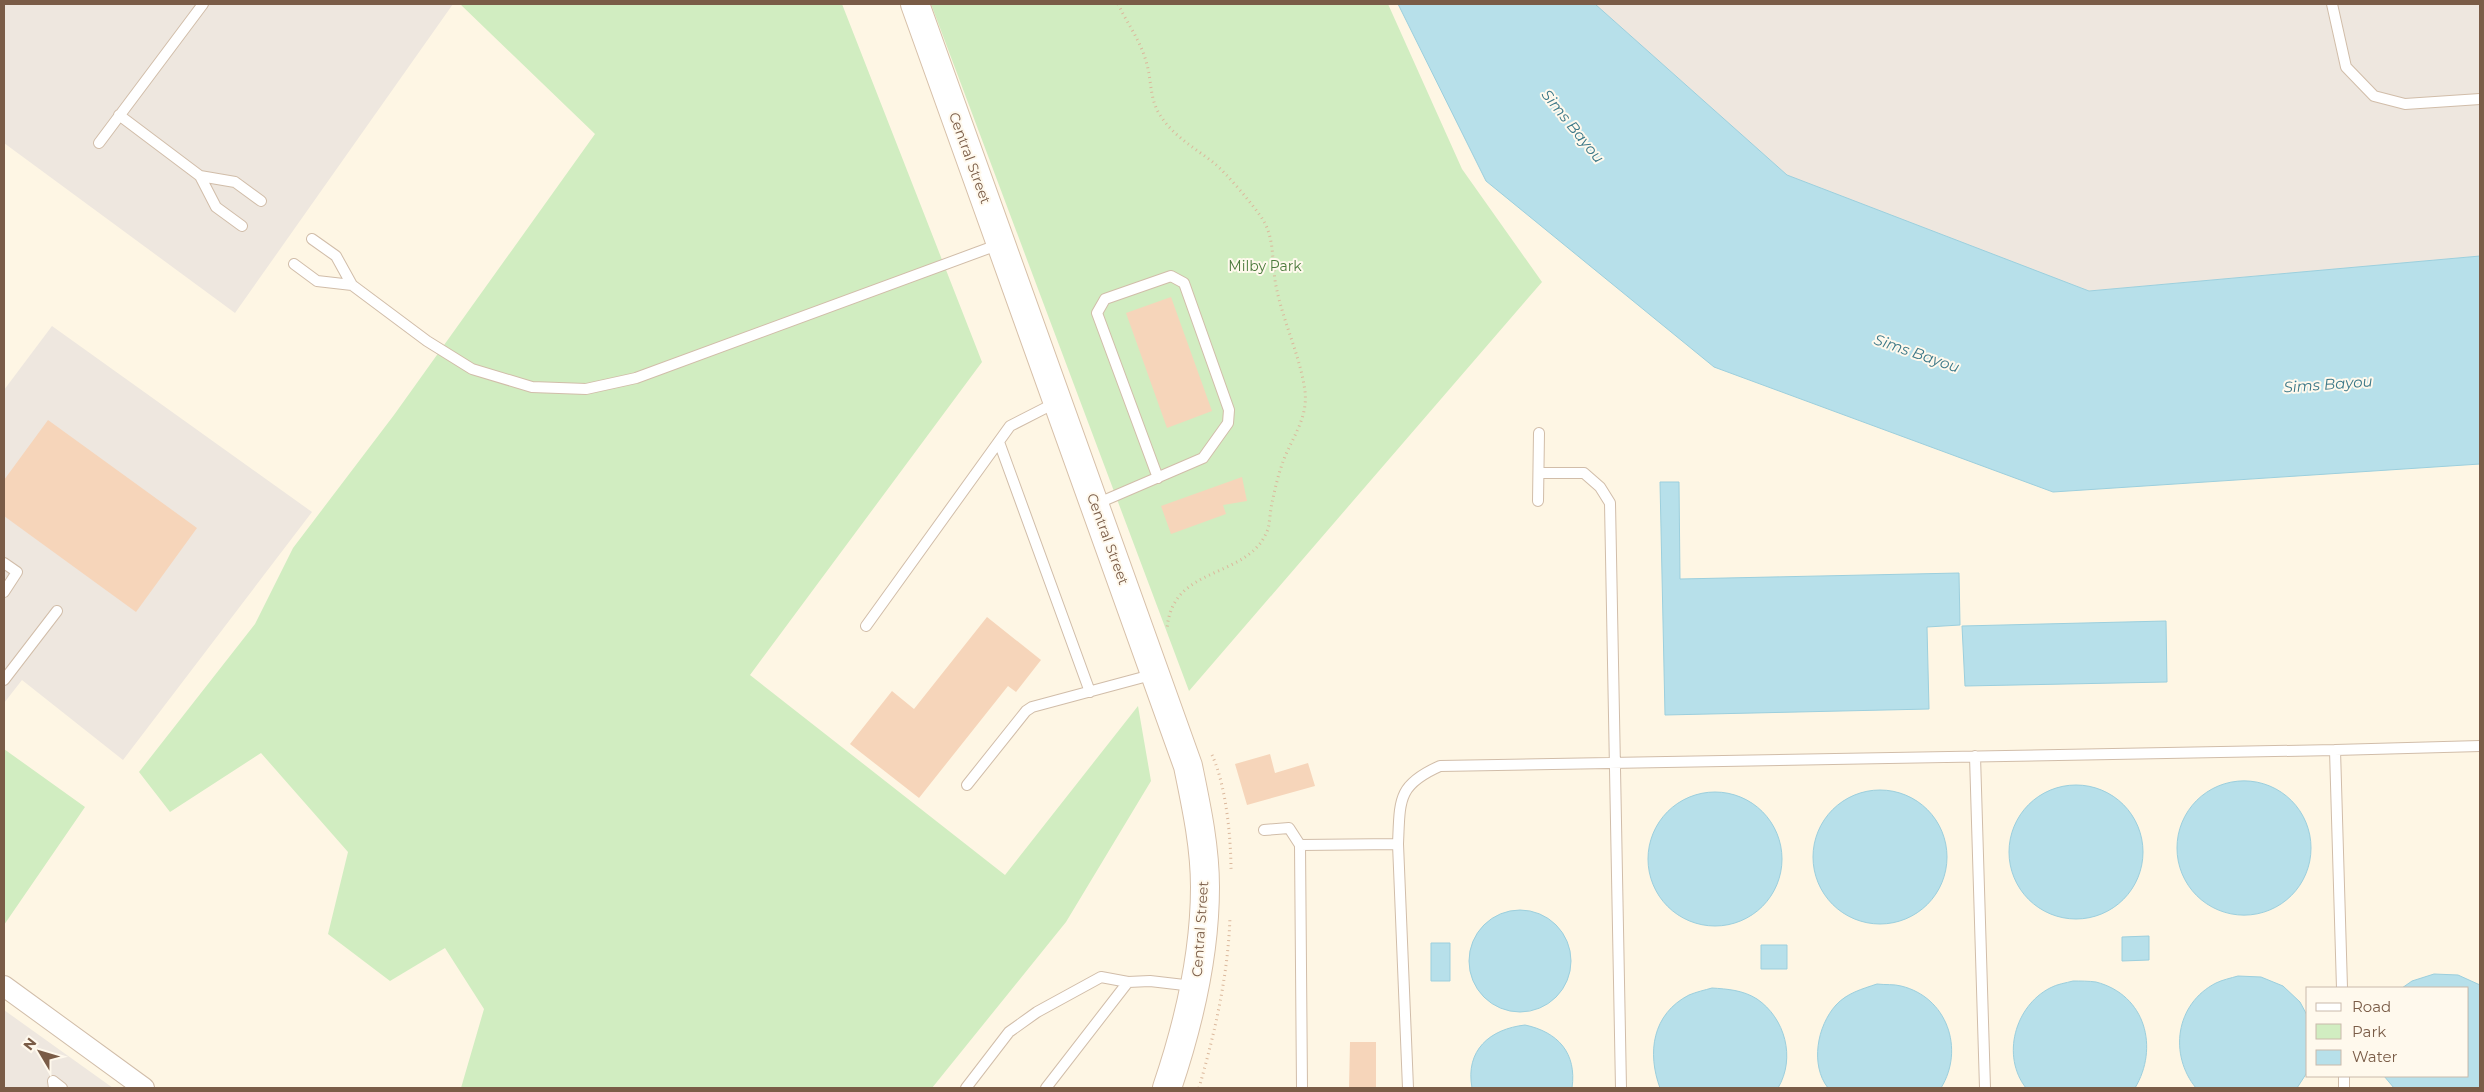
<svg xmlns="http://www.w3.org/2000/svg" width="2484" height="1092" viewBox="0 0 2484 1092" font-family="Montserrat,sans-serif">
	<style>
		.industrial { fill: #eee7df }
		.green { fill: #d1edc1 }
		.water { fill: #b7e0ea; stroke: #9ccfdd }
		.building { fill: #f6d5ba }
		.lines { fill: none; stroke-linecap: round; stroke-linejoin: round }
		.lane-casing { stroke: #d1bda9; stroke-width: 12 }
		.street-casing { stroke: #d1bda9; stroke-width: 22 }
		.secondary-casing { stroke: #d7c0a9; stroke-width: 30 }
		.path { stroke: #dbb89c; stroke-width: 3; stroke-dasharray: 1 4; stroke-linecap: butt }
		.lane { stroke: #fff; stroke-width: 10 }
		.street { stroke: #fff; stroke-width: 20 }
		.secondary { stroke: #fff; stroke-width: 28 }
		.labels { text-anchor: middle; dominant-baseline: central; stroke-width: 4; stroke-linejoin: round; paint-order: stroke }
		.street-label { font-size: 14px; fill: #7a5c47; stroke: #fff9ed }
		.park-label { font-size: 14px; fill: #4b7a3c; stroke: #fff9ed }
		.water-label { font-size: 15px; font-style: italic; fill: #3b7787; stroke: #fff9ed }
	</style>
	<rect width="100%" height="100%" fill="#fef6e4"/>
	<!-- industrial -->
	<path class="industrial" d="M4,4h449l-218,309 -231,-170z
		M1595,4h885v252l-391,35 -302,-116z
		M52,326l260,186 -189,248 -101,-80 -18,23v-313z
		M4,1010l109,78h-109z"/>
	<!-- green -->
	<path class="green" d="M460,4h382l140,358 -232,313 255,200 133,-169 13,75 -85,141 -134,166h-471l23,-79 -39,-61 -55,33 -62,-47 20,-82 -87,-99 -91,59 -31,-40 116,-148 38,-76 101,-133 201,-281z
		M931,4h457l74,165 80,113 -353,409z
		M4,749l81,58 -81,118z"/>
	<!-- water -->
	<path class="water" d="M1398,4h197l192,171 302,116 391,-35v208l-427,28 -339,-125 -228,-186z
		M1660,482h19l1,97 279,-6 1,52 -33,2 2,82 -264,6z
		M2166,621l1,61 -202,4 -3,-60z
		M2177 848a67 67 0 1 1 134 0a67 67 0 1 1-134 0Z
		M2009 852a67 67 0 1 1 134 0a67 67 0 1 1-134 0Z
		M1813 857a67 67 0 1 1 134 0a67 67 0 1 1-134 0Z
		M1648 859a67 67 0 1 1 134 0a67 67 0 1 1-134 0Z
		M1469 961a51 51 0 1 1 102 0a51 51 0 1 1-102 0Z
		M2149,936v24l-27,1v-24z
		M1431,943h19v38h-19z
		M1761,945h26v24h-26z
		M2434,974l24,1 22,10v103h-86l-10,-12h84v-88h-66l10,-7z
		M2238,976l23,1 22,9 17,16 8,15v54l-11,17h-101c-27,-33 -21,-84 20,-105 6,-3 15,-5 22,-7z
		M2073,981c7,0 16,0 23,1 50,13 63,66 39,106h-109c-25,-32 -11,-82 24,-100 7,-4 16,-5 23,-7z
		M1877,984c8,1 17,0 24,2 46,11 64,63 40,102h-113c-18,-23 -11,-62 8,-83 11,-12 26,-16 41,-21z
		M1712,988c15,1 31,2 45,11 28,19 39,59 21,89h-118c-13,-35 -8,-74 29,-93 7,-3 16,-5 23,-7z
		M1525,1025c33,7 52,28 47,63h-100c-7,-38 18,-59 53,-63z"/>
	<!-- building -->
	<path class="building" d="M1171,297l41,114 -45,17 -41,-115z
		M48,420l149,108 -61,84 -132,-96v-36z
		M1242,477l5,24 -24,4 3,9 -55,20 -10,-28z
		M987,617l54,43 -25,32 -8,-6 -89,112 -69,-54 42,-53 22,18z
		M1270,754l5,19 33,-10 7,23 -68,19 -12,-41z
		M1350,1042h26v46h-27z"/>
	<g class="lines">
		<defs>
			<path id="lane" d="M2332,4l14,63 28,29 31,8 75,-5
				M119,115l81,61 16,31 26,19
				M99,143l104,-139
				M200,176l35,6 26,19
				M312,239l24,17 16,29 75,56 45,28 60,18 54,2 50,-11 364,-134
				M294,264l23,17 35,4
				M999,442l91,250
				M1539,473h45l16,14 10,16 11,585
				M1538,501l1,-68
				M1096,504l107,-46 25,-35 1,-13 -45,-127 -13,-7 -66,23 -8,14 61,165
				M4,563l13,9 -13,20
				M866,626l144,-200 47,-24
				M4,680l53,-69
				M2335,750l145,-4
				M1975,756l10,332
				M967,785l59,-74 6,-4 123,-33
				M1264,830l25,-2 11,17 2,243
				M1300,845l98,-1
				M2344,1076v12
				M54,1088l-1,-7 9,7
				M966,1088l43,-56 28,-20 64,-35 27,5 22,-1 43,5
				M1046,1088l82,-106
				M1408,1088l-10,-244c2,-44 -1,-59 42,-78l895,-16 7,238"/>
			<path id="street" d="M4,986l140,102"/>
			<path id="secondary" d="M915,4l273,762c8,39 17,80 17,121 0,69 -16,136 -38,201"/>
		</defs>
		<!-- lane casing -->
		<use href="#lane" class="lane-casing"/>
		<!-- street casing -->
		<use href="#street" class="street-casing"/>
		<!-- secondary casing -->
		<use href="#secondary" class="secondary-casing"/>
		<!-- path -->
		<path class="path" d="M1118,4c9,19 22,36 28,57 6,19 3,37 14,54 13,21 35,33 54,48 13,11 34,36 45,51 17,22 12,46 17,72 7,36 24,69 29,105 3,27 -12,45 -21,68 -5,13 -9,29 -12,44 -2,8 -2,18 -4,26 -19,52 -97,34 -101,101
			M1212,755c14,30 19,82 19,116
			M1199,1088c16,-56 29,-112 31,-171"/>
		<!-- lane -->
		<use href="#lane" class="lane"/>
		<!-- street -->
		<use href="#street" class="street"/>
		<!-- secondary -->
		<use href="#secondary" class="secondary"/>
	</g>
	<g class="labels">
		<!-- street labels -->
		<g class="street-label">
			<text transform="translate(970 158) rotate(70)">Central Street</text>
			<text transform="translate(1108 539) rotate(70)">Central Street</text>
			<text transform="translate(1200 929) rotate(-86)">Central Street</text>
		</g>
		<!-- park labels -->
		<g class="park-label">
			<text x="1265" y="266">Milby Park</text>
		</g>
		<!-- water labels -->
		<g class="water-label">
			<text transform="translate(1573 126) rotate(51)">Sims Bayou</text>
			<text transform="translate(1917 353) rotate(19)">Sims Bayou</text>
			<text transform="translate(2328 384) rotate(-4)">Sims Bayou</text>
		</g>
	</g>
	<!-- border -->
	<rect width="2484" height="1092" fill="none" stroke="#7a5c47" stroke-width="10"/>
	<!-- legend -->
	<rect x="2306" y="987" width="162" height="90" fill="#fff9ed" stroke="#cabaab"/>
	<rect x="2316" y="1003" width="25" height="8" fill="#ffffff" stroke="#cabaab"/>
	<text x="2352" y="1012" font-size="15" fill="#7a5c47">Road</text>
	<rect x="2316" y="1024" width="25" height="15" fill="#d1edc1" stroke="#cabaab"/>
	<text x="2352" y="1037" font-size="15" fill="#7a5c47">Park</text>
	<rect x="2316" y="1050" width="25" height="15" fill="#b7e0ea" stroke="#cabaab"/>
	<text x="2352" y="1062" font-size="15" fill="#7a5c47">Water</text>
	<!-- north arrow -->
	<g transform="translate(40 1052) rotate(308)" stroke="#fff9ed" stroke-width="4" paint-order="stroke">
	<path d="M0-4L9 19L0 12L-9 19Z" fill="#7a5c47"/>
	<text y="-8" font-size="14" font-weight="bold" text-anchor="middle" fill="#7a5c47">N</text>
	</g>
</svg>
